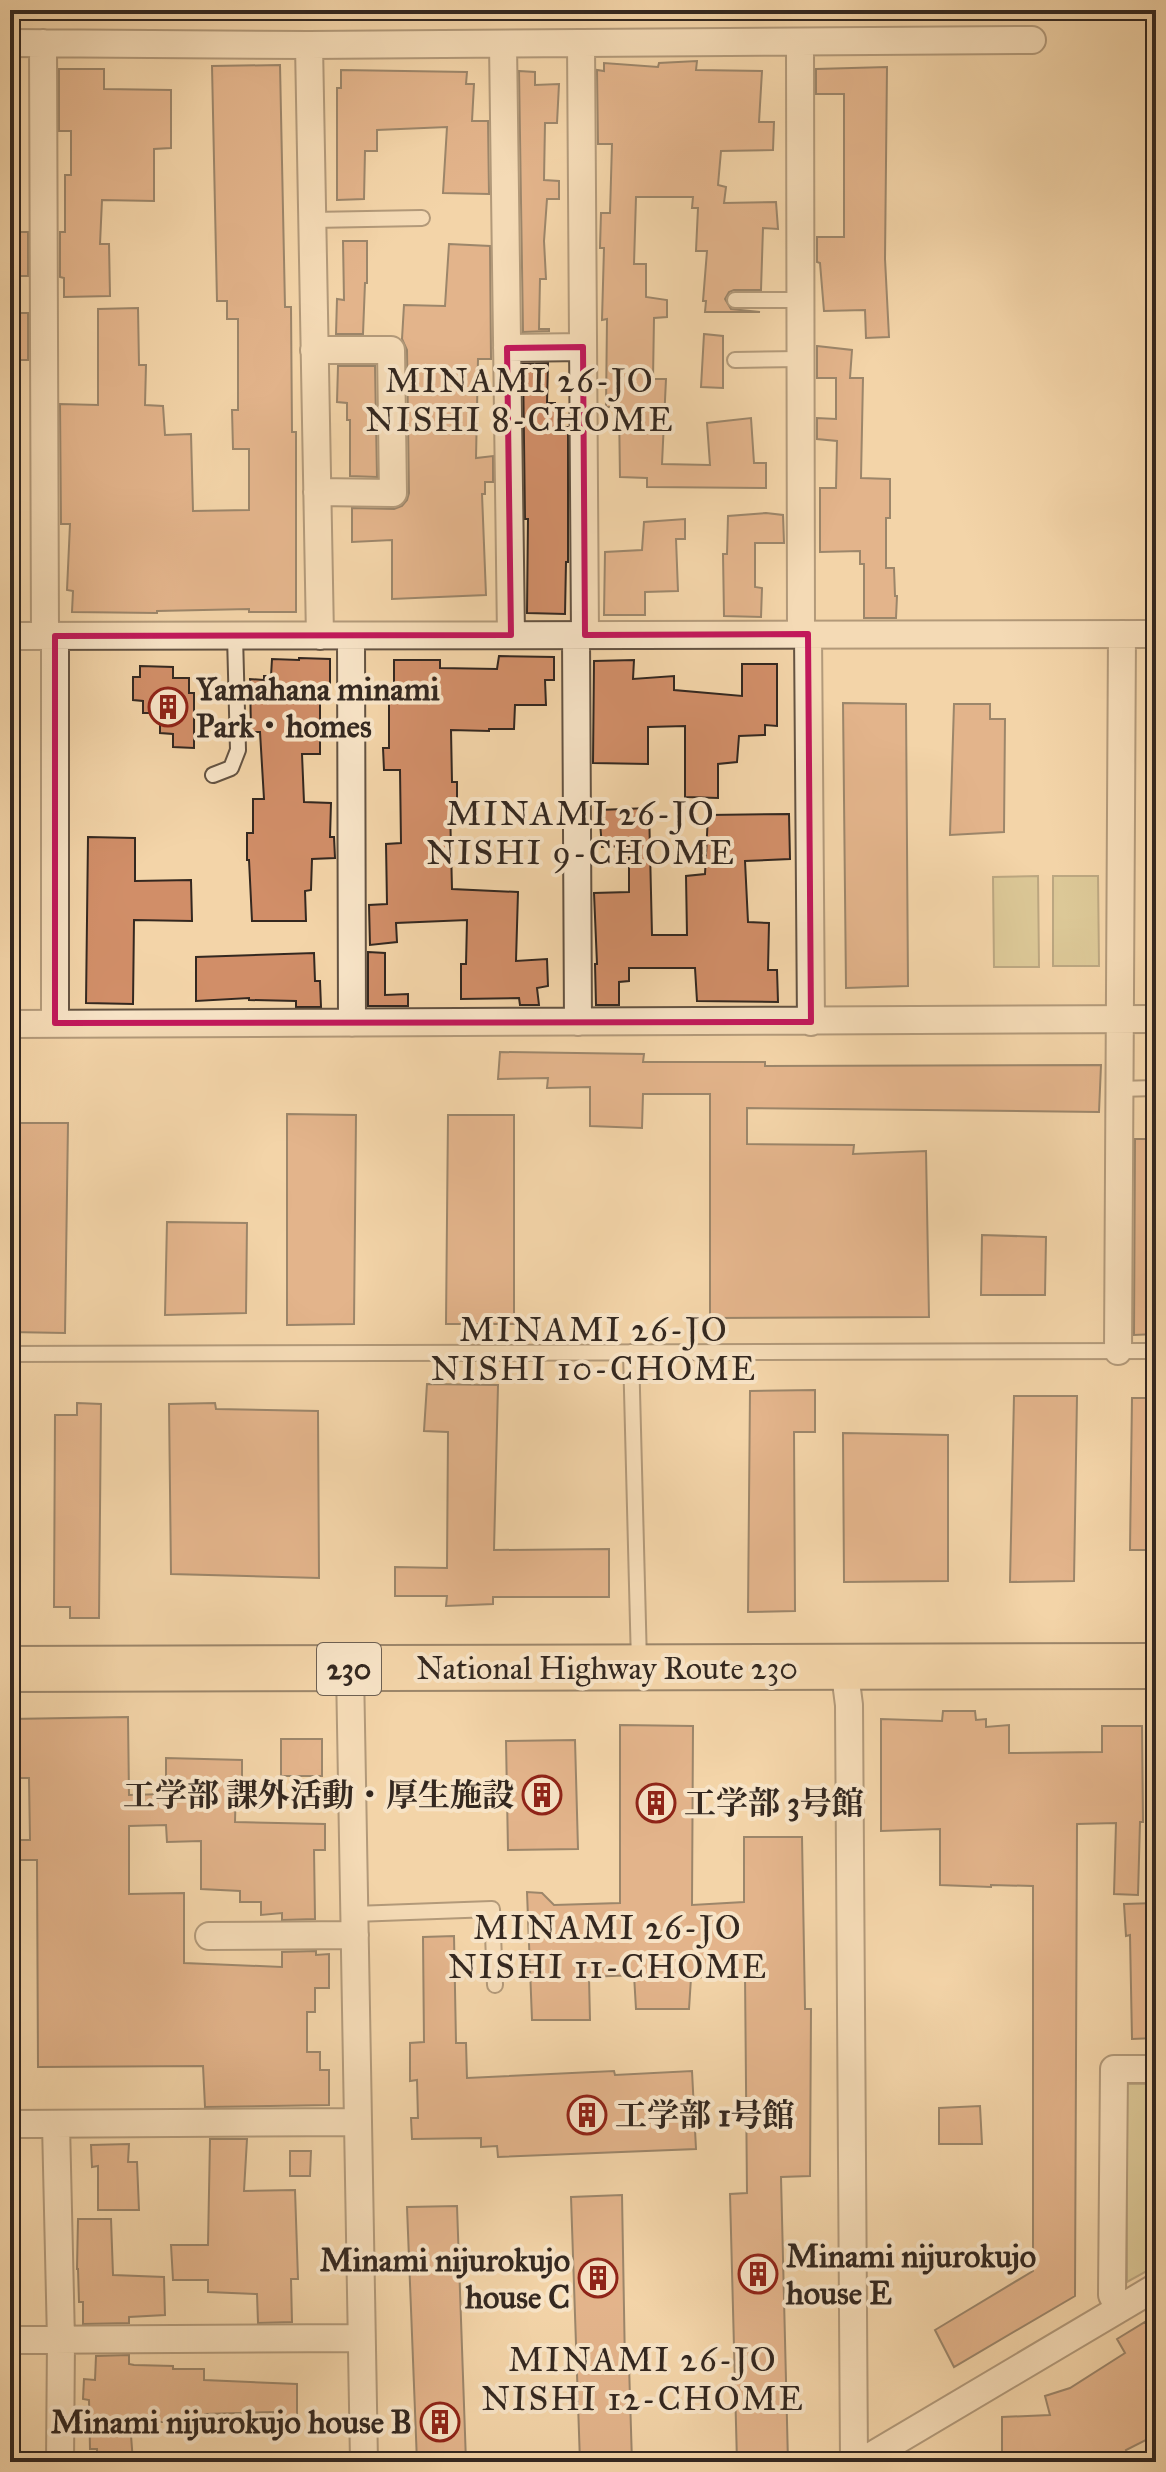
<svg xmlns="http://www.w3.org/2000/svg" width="1166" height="2472" viewBox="0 0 1166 2472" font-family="'IM FELL Great Primer','Noto Serif JP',serif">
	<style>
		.green { fill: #c2bb83; stroke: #7b7252; stroke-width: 2 }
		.building { fill: #d18e68; stroke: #342820; stroke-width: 2 }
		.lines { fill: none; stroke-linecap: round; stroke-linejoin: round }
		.lane-casing { stroke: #645342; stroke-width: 18 }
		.street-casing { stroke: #645342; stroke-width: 30 }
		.highway-casing { stroke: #342820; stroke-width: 48 }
		.lane { stroke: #f7e3c6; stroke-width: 14 }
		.street { stroke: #f7e3c6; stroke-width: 26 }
		.highway { stroke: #f3d4a8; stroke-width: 44 }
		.marked { fill: none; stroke: #c2185b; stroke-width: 6; stroke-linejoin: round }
		.labels { text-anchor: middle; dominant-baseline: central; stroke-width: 8; stroke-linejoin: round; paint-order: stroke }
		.shield { fill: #f7e3c6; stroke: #6e6052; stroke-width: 2 }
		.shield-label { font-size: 30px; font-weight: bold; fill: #342820 }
		.poi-label { font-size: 32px; font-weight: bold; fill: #342820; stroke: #f7e3c6; text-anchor: start }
		.street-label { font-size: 32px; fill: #342820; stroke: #f7e3c6 }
		.neighbourhood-label { font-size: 34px; letter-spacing: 2px; fill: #342820; stroke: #f7e3c6 }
	</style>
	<rect width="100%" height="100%" fill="#f3d4a8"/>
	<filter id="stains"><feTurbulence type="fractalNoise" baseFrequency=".0025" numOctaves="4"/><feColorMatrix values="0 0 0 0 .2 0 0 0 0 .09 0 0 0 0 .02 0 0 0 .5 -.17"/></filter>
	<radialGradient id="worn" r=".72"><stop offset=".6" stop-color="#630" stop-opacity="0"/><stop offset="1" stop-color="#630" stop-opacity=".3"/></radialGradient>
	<!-- green -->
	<path class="green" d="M1038,876l1,91h-45l-1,-90z
		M1053,876h45l1,90h-46z
		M1126,2084h30v182l-29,16z"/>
	<!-- building -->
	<path class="building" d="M697,61l-1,9 66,1 -3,51h15l-1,28 -52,1 -3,34 8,2 -2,16 52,-1 2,27 -15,-1 -2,62h-27l-5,2 -4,7 6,10 29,3h-55l1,-11h-3l4,-50h-11l2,-43h-6l1,-11h-57l-2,67h12v33l21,3v17l-13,1 -1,61h13l-4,85 48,1 -3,-42 44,-5 3,45h12v25l-119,-1v-9l-27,-1 -1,-70h-13l1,-88 -5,1 2,-72h-4l1,-35h9l2,-69h-14l-1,-74 7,1v-8l54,4 1,-4z
		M280,65l5,242h6l1,125h4v180h-47v-3l-92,2v2l-85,-1 1,-21 -6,-1 3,-66h-9l-1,-120 38,1v-96l40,-1 1,57h7l-1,40 18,1 2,29 26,-1 2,77 56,-1v-61h-16l-1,-39h6v-91h-11v-18h-10l-5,-235z
		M887,67l-2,192 4,78 -23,1 -1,-28 -41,1 -4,-48 -3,-1v-25h27v-143h-28v-25z
		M59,69h45v20l67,1v58l-17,1v52l-52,-1 -2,44h9l1,52 -46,1v-19l-4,-1v-45h5v-57h6v-44h-12z
		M341,70l126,2 -1,12h8l-2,37h16l1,73 -46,-1 4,-66 -70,3v21h-12l-1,48 -27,1v-112h4z
		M519,71l16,1v13l24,-1 -2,39h-12l-1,57 15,1v18h-12l-3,42 2,38h-6l-1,50h10v2l-26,1z
		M10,232h18v44h-18z
		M343,241h24v42h-2l-2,51h-27l1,-35 7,1z
		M449,244l41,2 1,113h-13l-2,99 17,-2v26h-8v12h-3l4,101 -94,4v-59l-40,2v-34l42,1 8,-3 5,-6 2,-7 -2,-143 -5,-11 2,-34 41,1z
		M10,313h18v47h-18z
		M704,334l19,2v52l-22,-1z
		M817,346l35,4 -2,28h13l-2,100 29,1v39h-4v50h8l1,28h2l-1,22h-32v-54h-4v-13l-40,1v-64h16l1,-47 -20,-2v-21l19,1v-41h-19z
		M548,363l-1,40h8v8l6,2v14h7v135h-2l-1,52 -38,-1 1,-94h-3l-2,-155z
		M338,366h37l2,111 -27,-1v-56h-3v-17l-10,-1z
		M766,513l17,2 1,28h-29v44l7,1 -1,29 -37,-1 -1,-62h4l1,-38z
		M685,519v20h-9l2,52 -33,1v23h-41l1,-63 37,-2 2,-28z
		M499,656l55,1v23h-9l1,25h-31l-1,24h-25v2l-38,-1 1,52h5v25h-7l2,82 66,3 -2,69 31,-2 1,27 -11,2 2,17h-19l-1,-7 -58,1v-35h5l1,-44 -71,3 1,19 -27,3 -1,-40 18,-1 -1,-60 15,-1 -1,-73h-16l-1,-22h6v-53h5v-35h46v8l57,1z
		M299,658l31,1v29h-10v66h-18l2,48 27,1 -1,34h4l1,21 -23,1 -1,31 -6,1 1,30h-54l-3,-61h-2v-27h6v-34h11l-4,-67h-9l-1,-53 14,1v-4h7l1,-17 27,1z
		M634,660l-1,19 41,-3v14l68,6v-32h35v62l-12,-1v10l-26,1 -2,26 -19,2v34l-33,-1v-71l-37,1v37l-55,-1 1,-102z
		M140,666l33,1v11h16v15h5v55l-21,-1v-13l-13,-1v-20h-17v-12l-10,-1v-23h7z
		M843,703l63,1 2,282 -62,2z
		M954,704h36v15h15l-1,113 -54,3z
		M649,808l3,127h35l-1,-59 19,-2 3,-59 81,-1 1,45 -45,2 3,61 21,1 -1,47h9l1,32 -81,-1 -2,-33h-66v13l-10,1v23h-23l-1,-41h2l-3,-71 35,-1v-46l-27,1 -3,-37z
		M88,837l47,1v43l56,-1 1,41 -58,-1 -1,84 -47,-1z
		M368,952l17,1v42l23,-1v12h-40z
		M314,953l1,28h5l1,26h-25v-6l-47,-1v-2l-53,3v-44z
		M500,1052l144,2 -1,8h122v4l336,-1 -2,47 -352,-4v36l107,1 -1,9 73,-3 3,166 -219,1v-224h-67l-1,34 -52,-2v-39l-43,1 1,-10 -50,1z
		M287,1114l69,1 -2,209 -67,1z
		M448,1115h66v209h-68z
		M10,1123h58l-3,210 -55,-1z
		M1135,1139h21v195l-22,1z
		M167,1222l80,1 -1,90 -81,2z
		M982,1235l64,2 -1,58h-64z
		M427,1384l71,1 -4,165 115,-1v48h-116v7l-47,2 1,-10h-52v-29l52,1 1,-136 -24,-1z
		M815,1390v42h-21l1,179 -47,1 2,-221z
		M1014,1396h63l-3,185 -64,1z
		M1132,1398h24v152h-26z
		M77,1403l24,1 -2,214h-29v-11h-16l1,-192h22z
		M215,1403l1,6 102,2 1,167 -148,-4 -2,-170z
		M843,1433l105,2v146l-104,1z
		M943,1711h32l1,9 10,-1v8l23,-2v28l93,-1v-26h40l1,96h-3l-2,73 -24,-1 2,-71 -39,1 -2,472 -121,71 -19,-37 98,-59v-385l-42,-1v2l-51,-2v-56l-59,2v-112l61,2z
		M128,1717l1,78 37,-1v-36l76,2v23l-6,-1 -1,40 90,2v26h-11l1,69 -33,1v-7l-21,2v-13h-21v-11l-39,-2v-48l-34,1 -1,-17 -37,1v68l55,-1v70l98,4v-15l34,-1v4l13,-1v34h-14v24h-8v40h13v18h9v35l-124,2 -2,-41 -165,1 -1,-207h-27v-20h20l-1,-62h-19v-59z
		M620,1725l73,1 -1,179 52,-3v-65h58l3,172h6l-1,167 -29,1 7,285h-51l-7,-268 17,-1 -2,-219 -54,4 -2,31h-53l-2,-34 -45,2 1,43h-58l-5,-128 15,1 12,12 66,-2z
		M281,1739h41v37h-41z
		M575,1740l3,109 -70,1 -2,-109z
		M1156,1903v135l-24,1 -2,-104 -4,1 -2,-32z
		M454,1936l2,107h10l1,35 147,-7 1,4 77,-4 4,78 -198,8 -1,-11 -16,1v-9l-69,1 -1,-21h7l-1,-38 -7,1v-38l14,-1 -1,-105z
		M980,2106l2,38h-43v-36z
		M210,2139h37l-3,52 51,-1 3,89h-7l1,43 -34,1 -1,-29 -49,-2v-12h-35l-2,-35h37z
		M129,2144l-1,18h9l2,48h-41v-44l-6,1 -1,-22z
		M290,2151h21l-1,25h-20z
		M622,2195l3,171 4,-1 3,97h-52l-9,-265z
		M457,2206l9,256h-49l-10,-255z
		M78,2219h33l2,56 51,2 1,38 -36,2v6l-46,1v-22h-4l-1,-33h-1z
		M1145,2322l9,16 -5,4 7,13v80l-30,15 4,12h-128v-45l48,-2 -5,-19 25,-8 55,-35 -8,-14z
		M129,2355v9l5,1 39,1v3h31v11l93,4v49l-23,-2 -1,-19 -68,2v16l-22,-1v-7h-53l3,40h-36v-13h-7l-1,-49 -6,-1 1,-20 11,1 1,-24z"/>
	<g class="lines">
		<defs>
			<path id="lane" d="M312,220l110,-2
				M735,300h66
				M735,360l66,-1
				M213,775l18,-7 7,-18 -3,-114
				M1118,1089l38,-1
				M631,1352l8,311
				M10,1354l1146,-3
				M354,1914l138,-5 3,76"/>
			<path id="street" d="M800,42l1,592
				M10,43l299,2 723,-5
				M43,43l2,593
				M581,43l4,592
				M503,44l8,591
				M309,45l11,591
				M507,348l76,-1
				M314,350h77l2,143 -76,-1
				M808,634l3,388
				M576,635l2,387
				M10,636l1146,-2
				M351,636l1,387
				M55,1023v-387
				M10,1024l1146,-5
				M1118,1351l4,-717
				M844,1666l5,39 5,757
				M350,1669l14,793
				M209,1936l146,-1
				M10,2124l348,-2
				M56,2124l5,216 -1,122
				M1119,2309l-7,-14 2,-226h42
				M10,2340l351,-2
				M861,2462l295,-175"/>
			<path id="highway" d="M10,1669l1146,-3"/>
		</defs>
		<!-- lane casing -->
		<use href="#lane" class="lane-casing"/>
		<!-- street casing -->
		<use href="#street" class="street-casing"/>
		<!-- highway casing -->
		<use href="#highway" class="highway-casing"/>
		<!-- lane -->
		<use href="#lane" class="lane"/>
		<!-- street -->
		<use href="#street" class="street"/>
		<!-- highway -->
		<use href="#highway" class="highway"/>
	</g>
	<!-- marked area -->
	<path d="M0 0H1166V2472H0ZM583,347l2,288 223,-1 3,388 -756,1v-387l456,-1 -4,-287z" fill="#f3d4a8" fill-opacity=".55" fill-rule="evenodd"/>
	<path class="marked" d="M583,347l2,288 223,-1 3,388 -756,1v-387l456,-1 -4,-287z"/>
	<!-- icons -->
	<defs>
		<symbol id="building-ring" viewBox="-11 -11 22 22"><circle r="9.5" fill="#f7e3c6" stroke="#8f2418" stroke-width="1.5"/><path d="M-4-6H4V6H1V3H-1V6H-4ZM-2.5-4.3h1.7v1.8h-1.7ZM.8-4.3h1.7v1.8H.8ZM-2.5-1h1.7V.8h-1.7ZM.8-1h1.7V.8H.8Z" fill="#8f2418"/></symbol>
	</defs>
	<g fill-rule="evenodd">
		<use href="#building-ring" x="146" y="685" width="44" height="44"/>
		<use href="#building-ring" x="520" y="1773" width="44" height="44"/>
		<use href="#building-ring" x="634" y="1781" width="44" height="44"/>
		<use href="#building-ring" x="565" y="2093" width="44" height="44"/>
		<use href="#building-ring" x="736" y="2252" width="44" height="44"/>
		<use href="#building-ring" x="576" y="2256" width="44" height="44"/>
		<use href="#building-ring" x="418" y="2400" width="44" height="44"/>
	</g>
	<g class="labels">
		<!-- shield labels -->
		<rect class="shield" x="317" y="1643" width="64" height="52" rx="6"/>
		<g class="shield-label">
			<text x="349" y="1669">230</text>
		</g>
		<!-- poi labels -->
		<g class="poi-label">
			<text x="196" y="689">Yamahana minami<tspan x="196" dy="37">Park・homes</tspan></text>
			<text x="514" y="1795" text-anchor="end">工学部 課外活動・厚生施設</text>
			<text x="684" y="1803">工学部 3号館</text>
			<text x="615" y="2115">工学部 1号館</text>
			<text x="786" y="2256">Minami nijurokujo<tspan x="786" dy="37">house E</tspan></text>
			<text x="570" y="2260" text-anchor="end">Minami nijurokujo<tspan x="570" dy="37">house C</tspan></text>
			<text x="412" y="2422" text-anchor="end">Minami nijurokujo house B</text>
		</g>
		<!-- street labels -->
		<g class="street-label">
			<text x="607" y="1668">National Highway Route 230</text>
		</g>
		<!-- neighbourhood labels -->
		<g class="neighbourhood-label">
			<text x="520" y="380">MINAMI 26-JO<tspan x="520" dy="39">NISHI 8-CHOME</tspan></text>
			<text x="581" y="813">MINAMI 26-JO<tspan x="581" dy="39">NISHI 9-CHOME</tspan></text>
			<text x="594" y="1329">MINAMI 26-JO<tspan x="594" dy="39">NISHI 10-CHOME</tspan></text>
			<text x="608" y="1927">MINAMI 26-JO<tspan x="608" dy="39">NISHI 11-CHOME</tspan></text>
			<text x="643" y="2359">MINAMI 26-JO<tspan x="643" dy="39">NISHI 12-CHOME</tspan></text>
		</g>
	</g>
	<!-- margin -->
	<rect width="1166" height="2472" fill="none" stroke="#f3d4a8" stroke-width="40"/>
	<rect x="12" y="12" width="1142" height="2448" fill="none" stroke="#342820" stroke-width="4"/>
	<rect x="20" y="20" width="1126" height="2432" fill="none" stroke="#342820" stroke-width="2"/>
	<rect width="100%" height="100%" filter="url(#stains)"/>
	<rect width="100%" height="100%" fill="url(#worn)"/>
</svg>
